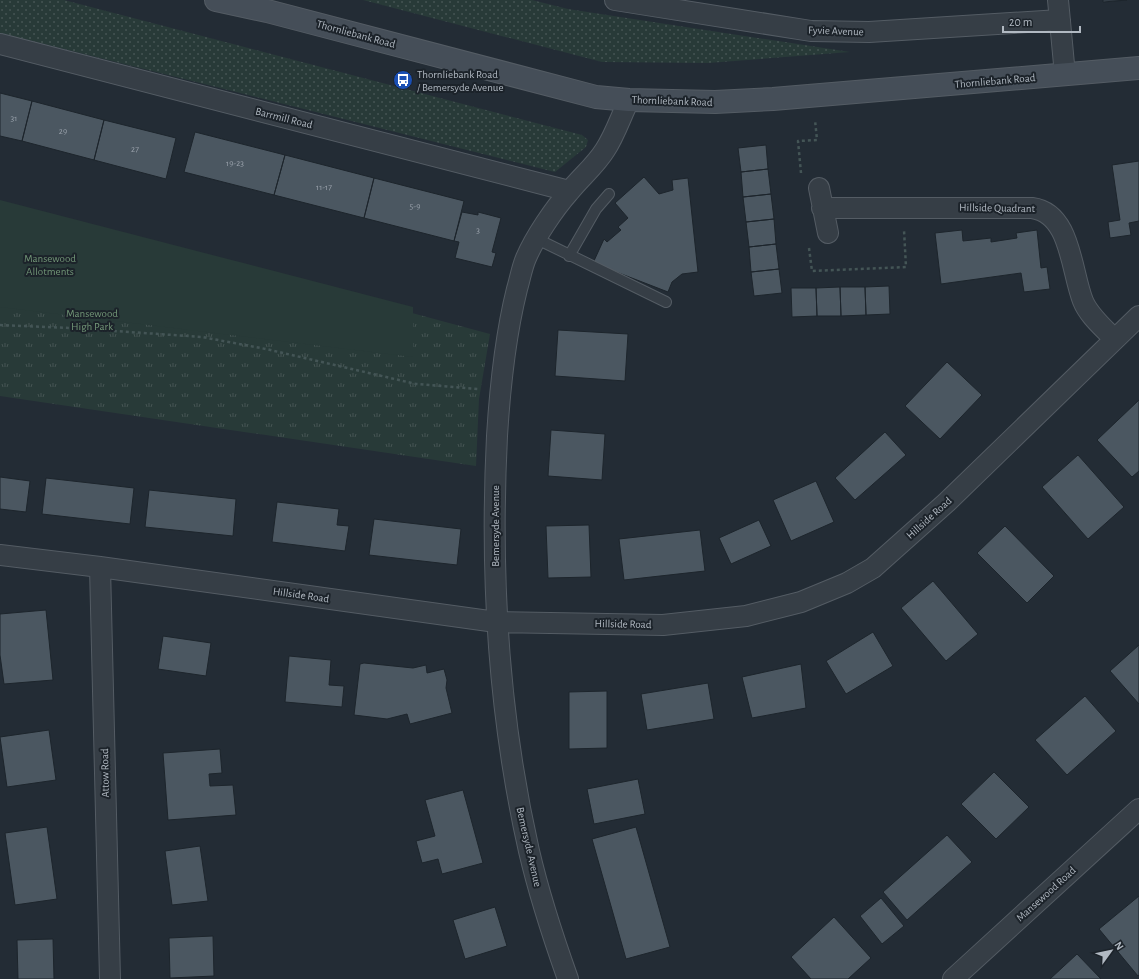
<svg xmlns="http://www.w3.org/2000/svg" width="1139" height="979" viewBox="0 0 1139 979" font-family="'Alegreya Sans',sans-serif">
	<style>
		.grass { fill: url(#grass-dots) }
		.park { fill: url(#park-tufts) }
		.garden { fill: #283a38 }
		.building { fill: #4b5761; stroke: #1d252c }
		.lines { fill: none; stroke-linecap: round; stroke-linejoin: round }
		.lane-casing { stroke: #545c64; stroke-width: 12 }
		.street-casing { stroke: #545c64; stroke-width: 22 }
		.secondary-casing { stroke: #545c64; stroke-width: 24 }
		.path { stroke: #445556; stroke-width: 2.5; stroke-dasharray: 3 3; stroke-linecap: butt }
		.lane { stroke: #363e46; stroke-width: 10 }
		.street { stroke: #363e46; stroke-width: 20 }
		.secondary { stroke: #454e58; stroke-width: 22 }
		.labels { text-anchor: middle; dominant-baseline: central; stroke-width: 4; stroke-linejoin: round; paint-order: stroke }
		.number-label { font-size: 9px; fill: #98a0aa }
		.street-label { font-size: 11px; fill: #b1b9c2; stroke: #1c232a }
		.poi-label { font-size: 11px; fill: #b1b9c2; stroke: #1c232a; text-anchor: start }
		.park-label { font-size: 11px; fill: #729677; stroke: #1c232a }
	</style>
	<defs>
		<pattern id="grass-dots" width="8" height="8" patternUnits="userSpaceOnUse"><rect width="8" height="8" fill="#283a38"/><path d="M2 2h.1M6 6h.1" fill="none" stroke="#455453" stroke-width="1.8" stroke-linecap="round"/></pattern>
		<pattern id="park-tufts" width="24" height="20" patternUnits="userSpaceOnUse"><rect width="24" height="20" fill="#283a38"/><path d="M3 7l-1-3M5 7V3M7 7l1-3M15 17l-1-3M17 17v-4M19 17l1-3" fill="none" stroke="#455453"/></pattern>
	</defs>
	<rect width="100%" height="100%" fill="#232c35"/>
	<!-- grass -->
	<path class="grass" d="M0,0h64l518,135 6,5 -2,7 -31,25 -555,-139z
		M363,0h169l36,9 282,43 -142,11 -106,-1z"/>
	<!-- park -->
	<path class="park" d="M0,202l490,132 -11,65 -3,67 -476,-70z"/>
	<!-- garden -->
	<path class="garden" d="M0,200l413,107v50l-413,-50z"/>
	<!-- building -->
	<path class="building" d="M1103,0h24l-24,2z
		M0,93l32,8 -10,40 -22,-5z
		M32,101l72,19 -10,40 -72,-19z
		M104,120l72,18 -10,41 -72,-19z
		M195,132l90,23 -11,40 -90,-23z
		M766,145l2,24 -27,3 -3,-24z
		M285,155l89,23 -10,40 -90,-23z
		M1139,161v60l-10,2 2,12 -21,3 -2,-16 12,-2 -8,-55z
		M768,169l3,25 -28,3 -2,-25z
		M644,177l15,17 14,-4 -1,-10 16,-2 10,94 -16,2 -10,8 -4,10 -75,-29 11,-24 3,3 14,-12 -3,-3 10,-9 -13,-15z
		M374,178l90,23 -10,40 -90,-23z
		M771,194l3,25 -28,3 -3,-25z
		M462,212l16,3v-3l23,6 -9,34 4,1 -4,14 -37,-9 4,-16 -5,-1z
		M774,219l2,25 -27,3 -3,-25z
		M962,230l1,11 28,-3v4l26,-4 -1,-5 21,-3 4,38 6,-1 3,22 -26,3 -3,-19 -80,11 -6,-51z
		M776,244l3,25 -28,3 -2,-25z
		M779,269l3,24 -28,3 -3,-24z
		M889,286l1,28 -24,1 -1,-28z
		M840,287h25l1,28 -25,1z
		M840,287l1,29h-24l-1,-28z
		M791,288h25l1,28 -25,1z
		M558,330l70,4 -3,47 -70,-5z
		M947,362l35,33 -42,44 -35,-33z
		M1139,400v71l-7,6 -35,-37z
		M551,430l54,4 -3,46 -54,-4z
		M885,432l21,23 -51,45 -20,-22z
		M1078,455l46,52 -36,32 -46,-52z
		M0,477l30,4 -4,31 -26,-3z
		M46,478l88,10 -4,36 -88,-10z
		M816,481l18,41 -43,19 -18,-41z
		M149,490l87,9 -3,37 -88,-9z
		M277,502l62,7 -2,16 12,1 -4,25 -73,-9z
		M374,519l87,10 -4,36 -88,-10z
		M759,520l12,26 -40,18 -12,-26z
		M589,525l2,52 -43,1 -2,-52z
		M1005,526l49,50 -27,27 -50,-50z
		M700,530l5,41 -81,9 -5,-41z
		M933,581l45,53 -32,27 -45,-53z
		M46,610l7,70 -49,4 -4,-29v-41z
		M873,632l20,34 -47,28 -20,-33z
		M163,636l48,7 -5,33 -48,-7z
		M1139,645v59l-29,-33z
		M289,656l42,4 -2,25 15,1 -2,21 -57,-5z
		M364,663l49,5 13,-3 1,8 17,-4 3,11 -1,8 6,25 -42,11 -3,-10 -20,5 -33,-4 6,-51z
		M801,664l5,44 -54,10 -10,-41z
		M708,683l6,36 -67,11 -6,-36z
		M607,691v57l-38,1v-57z
		M1085,696l31,35 -49,44 -32,-35z
		M49,730l7,50 -49,7 -7,-50z
		M220,749l2,24 -13,1 1,12 23,-1 3,30 -68,5 -5,-67z
		M994,772l35,35 -33,32 -35,-35z
		M638,779l7,35 -51,10 -7,-35z
		M463,790l20,73 -41,11 -4,-15 -16,4 -6,-22 19,-5 -10,-36z
		M47,827l10,72 -42,6 -10,-72z
		M636,827l34,120 -44,12 -34,-120z
		M947,835l25,27 -65,58 -24,-28z
		M200,846l8,55 -36,4 -7,-54z
		M1139,896v79l-1,1 -39,-47z
		M881,898l23,28 -22,18 -22,-28z
		M495,907l12,39 -42,13 -12,-39z
		M834,917l37,41 -23,21h-37l-20,-22z
		M213,936l1,40 -44,2 -1,-40z
		M53,939l1,40h-36l-1,-39z
		M1077,954l24,25h-51z"/>
	<g class="lines">
		<defs>
			<path id="lane" d="M537,239l129,63
				M569,256l27,-47 13,-15"/>
			<path id="street" d="M615,0l196,31 58,1 191,-12
				M1058,0l7,75
				M0,44l569,147
				M819,188l9,45
				M822,208h210c39,5 39,63 51,93 6,15 21,27 31,38
				M0,555l100,12 396,55 167,3 83,-9 55,-14 46,-19 26,-15 74,-66 192,-186
				M100,567l10,412
				M568,979c-15,-42 -29,-85 -39,-128 -31,-137 -39,-276 -32,-415 3,-49 8,-99 20,-147 3,-10 5,-22 9,-31 9,-21 28,-49 43,-66 12,-15 26,-26 36,-42 10,-15 16,-34 24,-50
				M953,979l186,-170"/>
			<path id="secondary" d="M216,0l51,11 329,86 33,3 86,2 58,-3 366,-31"/>
		</defs>
		<!-- lane casing -->
		<use href="#lane" class="lane-casing"/>
		<!-- street casing -->
		<use href="#street" class="street-casing"/>
		<!-- secondary casing -->
		<use href="#secondary" class="secondary-casing"/>
		<!-- path -->
		<path class="path" d="M801,173l-3,-32 19,-1 -2,-20
			M809,248l3,23 94,-4 -2,-37
			M0,325l71,3 131,9 64,12 150,35 62,5"/>
		<!-- lane -->
		<use href="#lane" class="lane"/>
		<!-- street -->
		<use href="#street" class="street"/>
		<!-- secondary -->
		<use href="#secondary" class="secondary"/>
	</g>
	<!-- icons -->
	<defs>
		<symbol id="bus-disc" viewBox="-11 -11 22 22"><circle r="9.5" fill="#1a4fb4" stroke="#1c232a"/><path d="M-5-6H5V4H4V6H2V4H-2V6H-4V4H-5ZM-3.5-4V0h7V-4ZM-3.5 1.2v1.5H-2V1.2ZM2 1.2v1.5H3.5V1.2Z" fill="#fff"/></symbol>
	</defs>
	<g fill-rule="evenodd">
		<use href="#bus-disc" x="392" y="69" width="22" height="22"/>
	</g>
	<g class="labels">
		<!-- number labels -->
		<g class="number-label">
			<text x="14" y="118">31</text>
			<text x="63" y="131">29</text>
			<text x="135" y="149">27</text>
			<text x="235" y="163">19-23</text>
			<text x="324" y="187">11-17</text>
			<text x="415" y="206">5-9</text>
			<text x="478" y="230">3</text>
		</g>
		<!-- street labels -->
		<g class="street-label">
			<text transform="translate(836 31) rotate(2)">Fyvie Avenue</text>
			<text transform="translate(356 34) rotate(15)">Thornliebank Road</text>
			<text transform="translate(995 81) rotate(-5)">Thornliebank Road</text>
			<text transform="translate(672 101) rotate(2)">Thornliebank Road</text>
			<text transform="translate(284 118) rotate(14)">Barrmill Road</text>
			<text transform="translate(997 208) rotate(1)">Hillside Quadrant</text>
			<text transform="translate(929 518) rotate(-42)">Hillside Road</text>
			<text transform="translate(495 526) rotate(-90)">Bemersyde Avenue</text>
			<text transform="translate(301 595) rotate(8)">Hillside Road</text>
			<text transform="translate(623 624) rotate(1)">Hillside Road</text>
			<text transform="translate(105 773) rotate(-91)">Attow Road</text>
			<text transform="translate(529 847) rotate(77)">Bemersyde Avenue</text>
			<text transform="translate(1046 894) rotate(-42)">Mansewood Road</text>
		</g>
		<!-- poi labels -->
		<g class="poi-label">
			<text x="417" y="74">Thornliebank Road<tspan x="417" dy="13">/ Bemersyde Avenue</tspan></text>
		</g>
		<!-- park labels -->
		<g class="park-label">
			<text x="50" y="258">Mansewood<tspan x="50" dy="13">Allotments</tspan></text>
			<text x="92" y="313">Mansewood<tspan x="92" dy="13">High Park</tspan></text>
		</g>
	</g>
	<!-- north arrow -->
	<g transform="translate(1111 951) rotate(57)" stroke="#1c232a" stroke-width="3" paint-order="stroke">
	<path d="M0-3L7 15L0 10L-7 15Z" fill="#b1b9c2"/>
	<text y="-6" font-size="11" font-weight="bold" text-anchor="middle" fill="#b1b9c2">N</text>
	</g>
	<!-- scale -->
	<path d="M1003 26v6h77v-6" fill="none" stroke="#b1b9c2" stroke-width="2"/>
	<text x="1009" y="26" font-size="12" fill="#b1b9c2" stroke="#1c232a" stroke-width="3" paint-order="stroke">20 m</text>
</svg>
